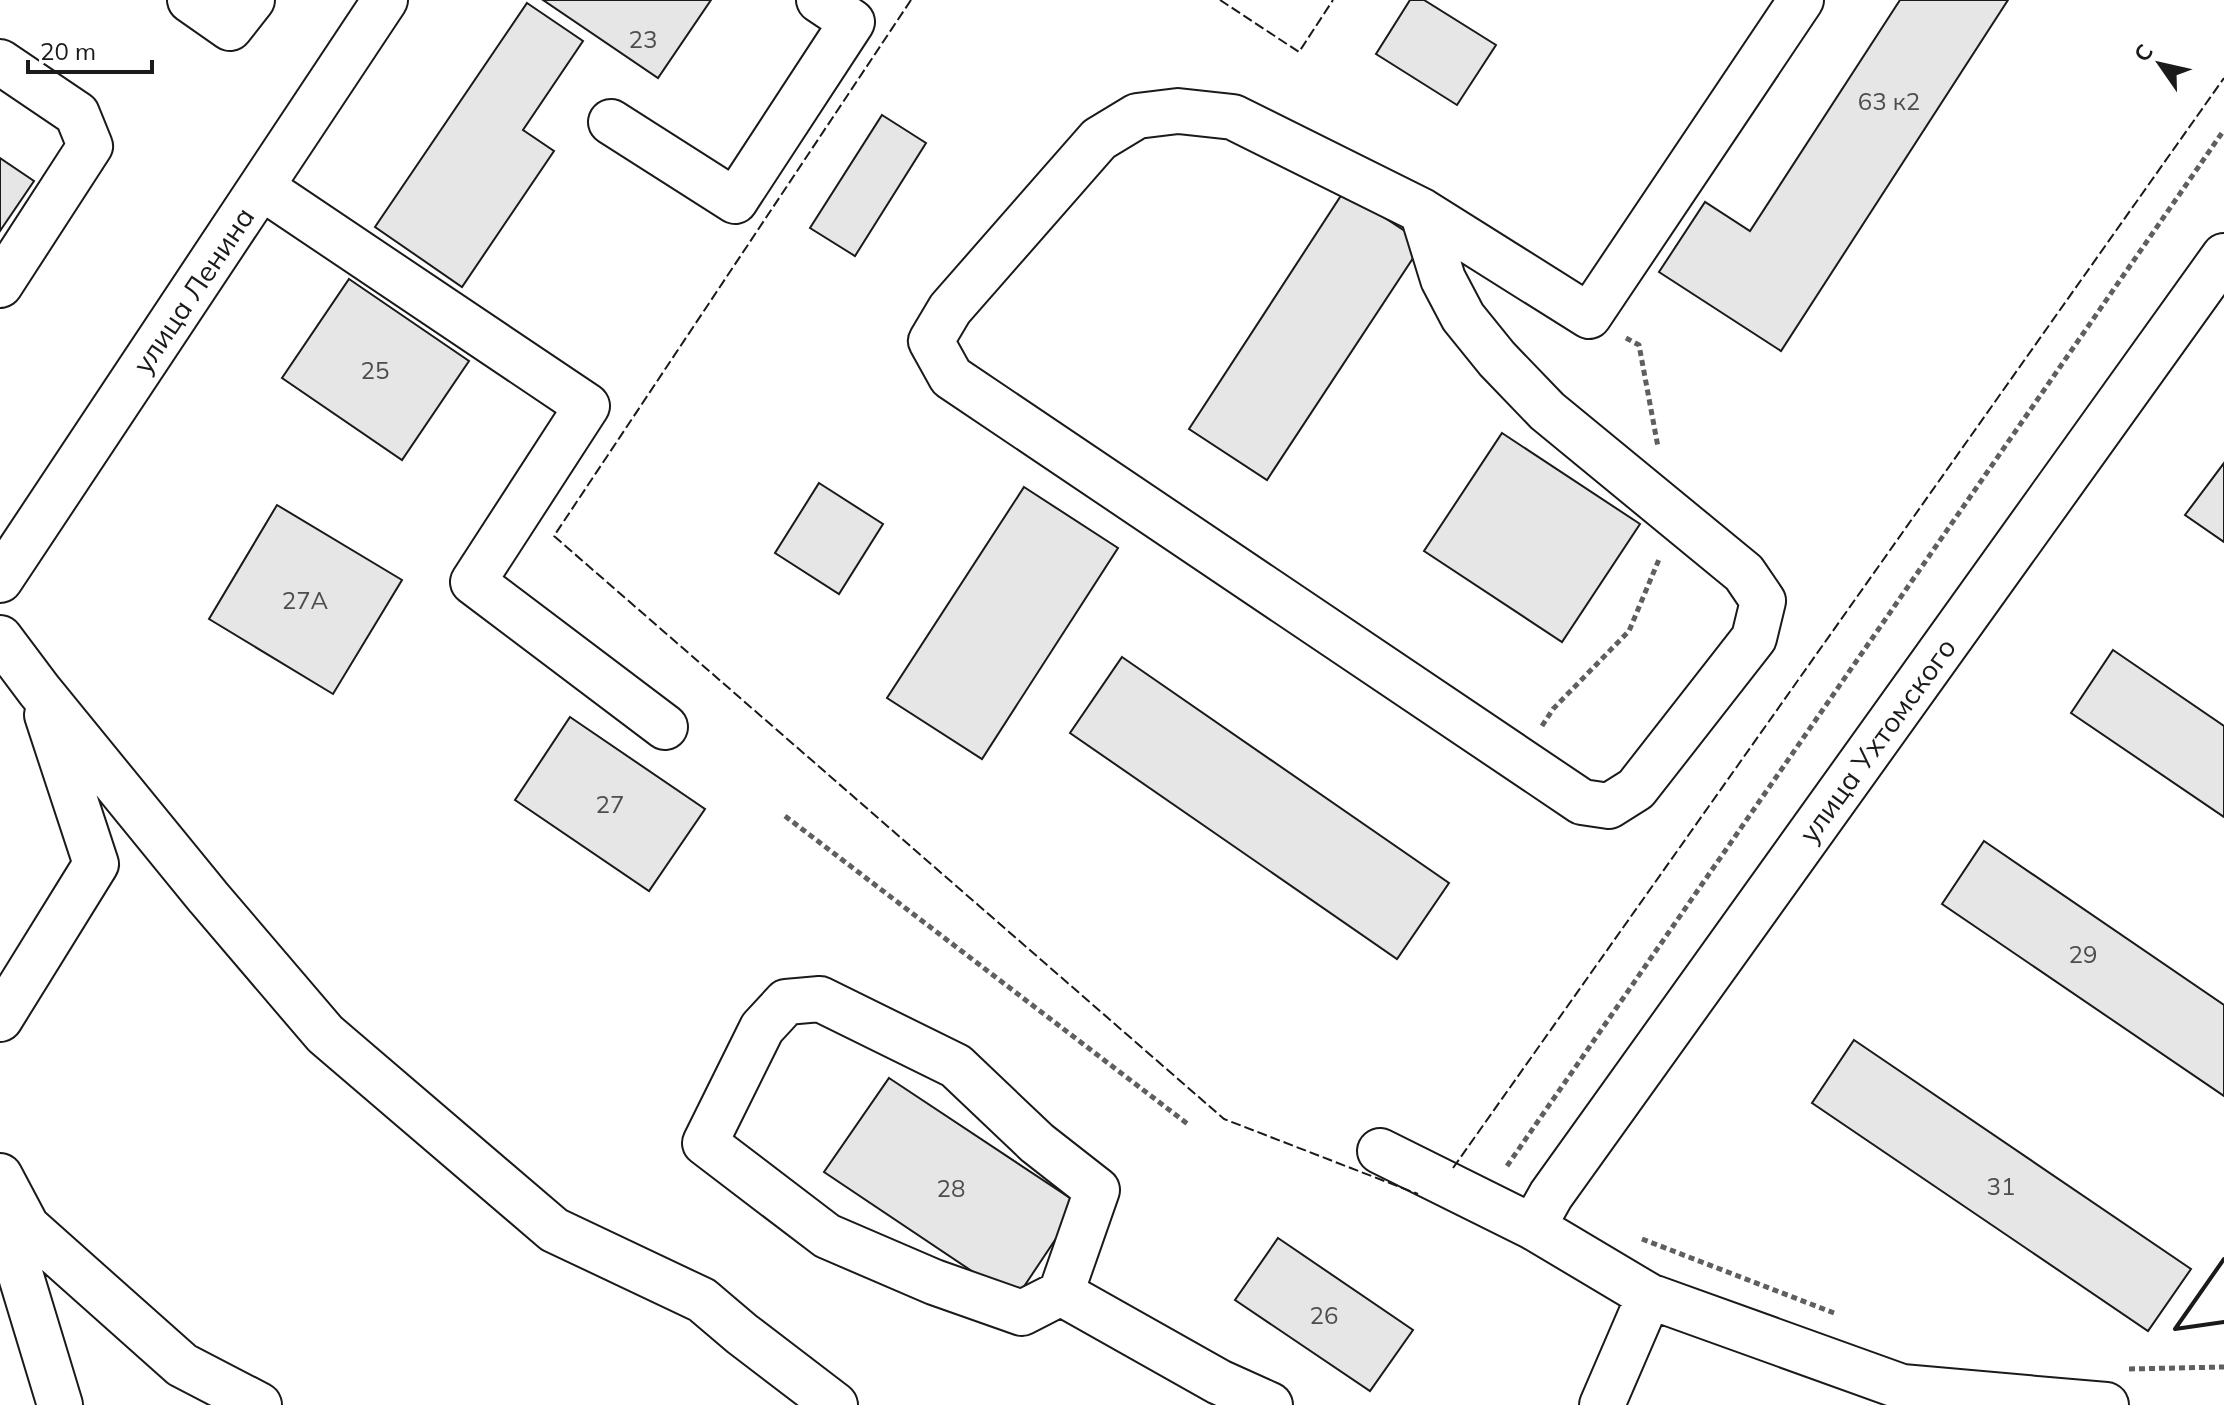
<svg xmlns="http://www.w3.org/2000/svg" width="2224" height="1405" viewBox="0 0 2224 1405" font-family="Mulish,sans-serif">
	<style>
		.building { fill: #e6e6e6; stroke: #1a1a1a; stroke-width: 2 }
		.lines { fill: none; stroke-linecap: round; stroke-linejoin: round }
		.minor-casing { stroke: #1a1a1a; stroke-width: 48 }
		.path { stroke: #5f5f5f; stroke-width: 5; stroke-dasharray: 6 4; stroke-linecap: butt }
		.minor { stroke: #fff; stroke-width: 44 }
		.fence { stroke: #1a1a1a; stroke-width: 2; stroke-dasharray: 10 4; stroke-linecap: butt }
		.wall { stroke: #1a1a1a; stroke-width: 4 }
		.labels { text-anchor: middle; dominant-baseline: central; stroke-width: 6; stroke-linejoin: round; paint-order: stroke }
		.number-label { font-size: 24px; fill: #4d4d4d }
		.street-label { font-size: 28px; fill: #1a1a1a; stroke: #fff }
	</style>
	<rect width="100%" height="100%" fill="#fff"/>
	<!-- building -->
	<path class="building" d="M543,0h168l-53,78z
		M1410,0h14l72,45 -39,60 -81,-51z
		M1900,0h108l-227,351 -122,-79 46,-70 45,29z
		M527,3l56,38 -60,89 31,21 -92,136 -87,-60z
		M882,115l44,28 -71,113 -45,-28z
		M0,158l34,23 -34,50z
		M1344,191l79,52 -156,237 -78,-51z
		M349,279l120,82 -67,99 -120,-82z
		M1502,433l138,91 -78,118 -138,-91z
		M2224,463v79l-39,-27z
		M819,483l64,41 -44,70 -64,-41z
		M1024,487l94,61 -136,211 -95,-61z
		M277,505l125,75 -69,114 -124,-75z
		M2113,650l111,76v91l-153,-104z
		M1122,657l327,226 -52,76 -327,-226z
		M570,717l135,92 -56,82 -134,-91z
		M1984,841l240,164v91l-282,-192z
		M1854,1040l337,229 -43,62 -336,-228z
		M889,1078l190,126 -64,96 -191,-128z
		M1278,1238l135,92 -43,61 -135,-91z"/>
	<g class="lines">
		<defs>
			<path id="minor" d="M190,0l40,28 22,-28
				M0,62l77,52 13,32 -90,139
				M611,122l124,79 117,-179 -33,-22
				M261,187l326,219 -114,176 192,145
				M1422,211l21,68 20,38 34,42 50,52 197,162 19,28 -9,37 -118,151 -27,17 -27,-4 -631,-425 -20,-36 19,-32 149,-170 38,-23 41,-5 55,6 189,94 167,105 212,-316
				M0,580l385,-580
				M0,638l39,52 169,207 117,137 229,196 148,70 40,34 93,71
				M0,1019l96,-155 -49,-149
				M1380,1151l153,76 116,69 253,91 204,18
				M0,1176l27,51 155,138 77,40
				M0,1207l60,198
				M1533,1227l18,-32 673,-939
				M1061,1293l36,-103 -60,-47 -81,-77 -136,-67 -34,3 -24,26 -57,115 122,93 107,46 88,31 39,-20 158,89 51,23
				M1602,1405l47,-109"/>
		</defs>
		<!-- minor casing -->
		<use href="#minor" class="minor-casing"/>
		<!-- path -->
		<path class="path" d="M1626,338l13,7 19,102
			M1542,726l11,-17 76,-78 31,-74
			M785,816l404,309
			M1507,1166l717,-1036
			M1642,1239l192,74
			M2129,1369l95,-2"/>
		<!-- minor -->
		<use href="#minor" class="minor"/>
		<!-- fence -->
		<path class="fence" d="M911,0l-357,536 670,583 194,75
			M1220,0l79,52 34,-52
			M1453,1168l771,-1090"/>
		<!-- wall -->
		<path class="wall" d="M2224,1259l-49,70 49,-7"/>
	</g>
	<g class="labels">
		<!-- number labels -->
		<g class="number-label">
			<text x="643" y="39">23</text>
			<text x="1889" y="101">63 к2</text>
			<text x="375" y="370">25</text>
			<text x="305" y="600">27А</text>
			<text x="610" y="804">27</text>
			<text x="2083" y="954">29</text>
			<text x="2001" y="1186">31</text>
			<text x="951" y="1188">28</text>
			<text x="1324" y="1315">26</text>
		</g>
		<!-- street labels -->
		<g class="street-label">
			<text transform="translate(193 290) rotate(-56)">улица Ленина</text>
			<text transform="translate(1877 740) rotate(-54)">улица Ухтомского</text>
		</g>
	</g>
	<!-- north arrow -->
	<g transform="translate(2160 64) rotate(304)" stroke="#ffffff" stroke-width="6" paint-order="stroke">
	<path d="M0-6L14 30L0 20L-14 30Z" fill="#1a1a1a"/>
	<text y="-12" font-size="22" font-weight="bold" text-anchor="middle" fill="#1a1a1a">С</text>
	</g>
	<!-- scale -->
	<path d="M28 60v12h124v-12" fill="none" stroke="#1a1a1a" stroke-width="4"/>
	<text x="40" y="60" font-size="24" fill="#1a1a1a" stroke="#ffffff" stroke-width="6" paint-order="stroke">20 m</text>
</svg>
